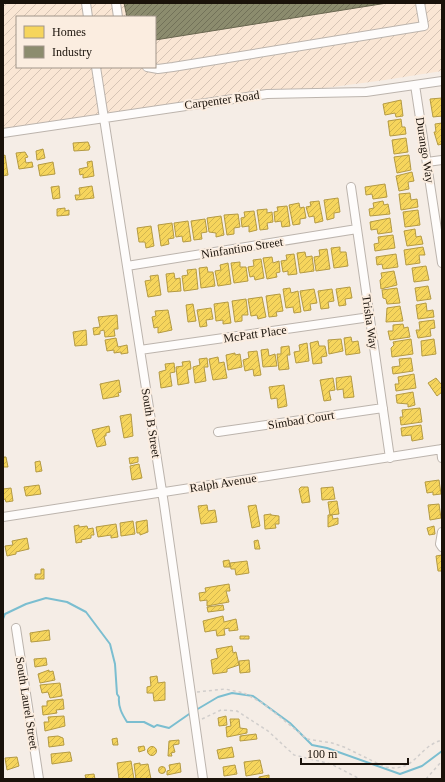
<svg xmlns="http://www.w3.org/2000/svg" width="445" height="782" viewBox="0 0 445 782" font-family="'Times New Roman',serif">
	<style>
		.industrial { fill: url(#industrial-furrows); fill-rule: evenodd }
		.homes { fill: url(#homes-hatch); stroke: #b49a43 }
		.industry { fill: url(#industry-hatch); stroke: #6a6750 }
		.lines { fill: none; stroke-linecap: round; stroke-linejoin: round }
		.stream { stroke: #7bbed0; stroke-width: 2 }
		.minor-casing { stroke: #bcb4ad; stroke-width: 10 }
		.path { stroke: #d1cecc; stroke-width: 1.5; stroke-dasharray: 3 3; stroke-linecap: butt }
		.minor { stroke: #fefcfb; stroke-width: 8 }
		.labels { text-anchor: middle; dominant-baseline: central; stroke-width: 4; stroke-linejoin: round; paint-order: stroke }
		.street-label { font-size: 12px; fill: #1a120a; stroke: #fbede0 }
	</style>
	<defs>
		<pattern id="industrial-furrows" width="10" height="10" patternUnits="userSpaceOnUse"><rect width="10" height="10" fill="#fae6d4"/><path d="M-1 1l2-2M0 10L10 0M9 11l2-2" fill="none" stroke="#d6c4b5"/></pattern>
		<pattern id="homes-hatch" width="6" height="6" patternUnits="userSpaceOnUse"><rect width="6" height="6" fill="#f6d55c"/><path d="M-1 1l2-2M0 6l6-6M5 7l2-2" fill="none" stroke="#d2b64f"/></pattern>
		<pattern id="industry-hatch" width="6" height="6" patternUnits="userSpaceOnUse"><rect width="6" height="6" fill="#8c8c6e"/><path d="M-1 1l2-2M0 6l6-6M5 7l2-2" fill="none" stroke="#727159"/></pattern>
	</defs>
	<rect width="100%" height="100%" fill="#f5ede6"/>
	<!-- industrial -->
	<path class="industrial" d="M3,3h439v68l-57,9 -382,51zM17,17h138v50h-138z"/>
	<!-- homes -->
	<path class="homes" d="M442,98v18l-9,1 -3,-18z
		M401,100l2,16 -7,1 -1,-4 -10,2 -2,-11z
		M401,119l1,8h3l1,7 -16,2 -2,-15z
		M442,123v21l-4,1 -4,-13h2l-1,-8z
		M406,138l2,14 -14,2 -2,-14z
		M88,142l2,5 -1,3 -15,1 -1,-8z
		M43,149l2,9 -8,2 -1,-9z
		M25,152l3,5 -3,1 1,5 6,-1 1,5 -14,2 -3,-16z
		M5,155l3,20 -5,1v-20z
		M409,155l2,15 -14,3 -3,-16z
		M92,161l2,15 -11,2v-4l-3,1 -1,-6 9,-2 -1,-5z
		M53,162l2,12 -15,2 -2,-11z
		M412,172l2,9 -6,1 1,7 -10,2 -3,-15z
		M385,184l2,13 -14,2 -1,-5 -6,1 -1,-8z
		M59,186l1,12 -7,1 -2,-12z
		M92,186l2,12 -18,2 -1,-5h5l-1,-7z
		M410,193l1,7 6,-1 1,8 -17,3 -2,-16z
		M338,198l2,14 -6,1v5l-7,2 -3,-20z
		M319,201l4,20 -8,2 -1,-7 -5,1 -3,-10 5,-1 -1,-4z
		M383,201l1,4 4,-1 2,10 -20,2 -1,-7 5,-1 -1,-5z
		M299,203l1,5 4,-1 2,11 -6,1v5l-7,1 -4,-20z
		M287,206l3,20 -8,1 -1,-6 -6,1 -1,-10 4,-1 -1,-4z
		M65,208v3l4,-1v5l-12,1v-7z
		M267,209v4l5,-1 1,10 -6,1 1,6 -8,1 -3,-20z
		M418,210l2,15 -15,2 -2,-15z
		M254,211l3,19 -8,2v-6l-7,1 -1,-9 4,-1 -1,-5z
		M238,214l2,13 -6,1v6l-7,1 -3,-20z
		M221,216l3,19 -8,2v-4l-7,-1 -2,-14z
		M390,218l2,14 -14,2 -1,-5 -6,1 -1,-8z
		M205,219l2,13 -6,1 1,6 -8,1 -3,-19z
		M188,221l3,20 -8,1 -1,-6 -6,1 -2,-14z
		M172,223l2,15 -6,1 1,5 -8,2 -3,-21z
		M151,226l3,20 -8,2 -1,-6h-6l-2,-14z
		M415,229l1,8 5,-1 2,8 -16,2 -3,-15z
		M393,235l2,13 -20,3 -1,-7 5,-1 -1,-6z
		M340,247v5h6l2,14 -14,2 -3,-20z
		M423,247l2,8h-6l1,8 -14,2 -2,-15z
		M327,249l3,20 -14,2 -2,-14 6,-1 -1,-6z
		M305,252l1,5 6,-1 2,15 -14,2 -3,-20z
		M294,254l3,20 -9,1v-4l-5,1 -2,-11 6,-1 -1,-5z
		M396,254l2,13 -15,2 -1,-5 -5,1 -1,-8z
		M272,257l1,6 6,-2 1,11 -4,1 1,4 -10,2 -4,-21z
		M261,259l3,19 -9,2 -1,-4 -4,1 -2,-10 6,-1 -1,-6z
		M240,262v5h6l2,14 -14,2 -3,-20z
		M228,263l3,21 -13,2 -3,-15 6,-1 -1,-5z
		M426,266l3,14 -15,2 -2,-14z
		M207,267l1,5h5l2,14 -14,2 -2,-20z
		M196,269l2,20 -14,2 -2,-15 6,-1 -1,-5z
		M394,271l3,14 -16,4 -1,-9 2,-2 -1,-5z
		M174,273l1,6 5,-1 1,13 -13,1 -2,-18z
		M158,275l3,20 -13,2 -3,-16 6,-1 -1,-4z
		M428,286l3,13 -14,2 -2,-13z
		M350,287l2,11 -7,1 1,6 -7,1 -3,-17z
		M290,288l1,5 7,-2 3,21 -7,1 -1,-6 -7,1 -3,-19z
		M397,288l3,15 -13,1 -1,-5 -3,-1 -1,-8z
		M314,289l3,14 -7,1 1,6 -7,1 -4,-20z
		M332,289l2,12 -6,1 1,6 -8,1 -3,-18z
		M280,294l3,17 -7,1 1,4 -8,1 -3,-21z
		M262,297l4,20 -8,2 -1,-4 -6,1 -3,-17z
		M246,299l2,16h-6v6l-7,1 -3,-21z
		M228,302l3,21 -8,1v-4l-7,1 -2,-17z
		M426,303l1,8 6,-1 1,7 -16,2 -2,-14z
		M193,304l3,17 -8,1 -2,-17z
		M400,306l3,15 -17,1 1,-14z
		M211,308l2,11 -7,1 1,6 -7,1 -3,-17z
		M168,310l4,20 -14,3v-6l-4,1 -2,-11 4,-1 -1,-5z
		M117,315l1,14h-4l1,7 -10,1 -1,-7 -4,1v3l-6,1 -1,-7 7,-1 -2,-10z
		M434,320l1,8 -5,1 1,7 -13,2 -2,-8h4l-1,-8z
		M403,324l1,4 4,-1 2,10 -20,3 -2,-9h5v-6z
		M86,330l1,15 -12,1 -2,-14z
		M351,337l1,5 6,-1 2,12 -14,2 -2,-17z
		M116,338l2,9 9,-2 1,8 -7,1v-2l-7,1v-3l-7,1 -2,-11z
		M341,339l2,12 -14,3 -1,-14z
		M411,339l2,15 -21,3 -1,-9 3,-3 -1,-3z
		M434,339l2,15 -14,2 -1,-15z
		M318,341l1,5h6l2,10 -6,1 1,6 -9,1 -3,-21z
		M307,343l2,18 -13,2 -2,-11 6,-1 -1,-6z
		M289,346l1,9h-3l2,14 -10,1 -2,-16h4v-7z
		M268,349l1,7 6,-2 2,12 -14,1 -2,-17z
		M257,351l4,24 -7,1 -1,-7 -8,2 -2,-11 6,-2 -1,-6z
		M235,353v2l5,-1 2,13 -14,3 -2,-15z
		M218,357l1,6 5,-1 3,16 -14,2 -4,-21z
		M207,358l1,9h-4l2,14 -11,2 -2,-16 7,-2 -1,-6z
		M411,358l2,13 -20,3 -1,-7 8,-1 -1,-7z
		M190,361l1,8 -4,1 2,13 -11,2 -2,-18 7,-1 -1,-4z
		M174,363l1,9 -5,1 2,13 -11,2 -2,-16 7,-2 -1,-6z
		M414,374l2,14 -20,3 -1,-7h4l-1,-7z
		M351,376l3,21 -10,1 -1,-9 -6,1 -1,-12z
		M333,378l2,12 -6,1 2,9 -7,1 -4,-21z
		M436,378l5,6 1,-1v9l-5,4 -9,-13z
		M119,380l2,12 -3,1 1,3 -16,3 -3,-15z
		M284,385l3,21 -9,2 -1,-10 -6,1 -2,-12z
		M413,392l2,13 -7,2v-3l-11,-1 -1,-8z
		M420,408l2,14 -21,3 -1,-8h3l-1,-7z
		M131,414l2,22 -9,2 -4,-22z
		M421,425l2,14 -11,2 -1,-6 -9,1 -1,-8z
		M109,426l1,6 -4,1v3h-2l2,9 -9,2 -5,-17z
		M3,457h3l2,10h-5z
		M138,457v5l-8,2 -1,-6z
		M40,461l2,10 -6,1 -1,-10z
		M139,464l3,14 -10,2 -2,-14z
		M439,480l2,14 -8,1v-3l-6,1 -2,-11z
		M39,485l2,9 -15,2 -2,-9z
		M301,487h7l2,15 -8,1 -3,-14z
		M333,487l2,12 -13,1 -1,-12z
		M11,488l2,13 -7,1 -1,-3 -2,1v-11z
		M337,501l2,13 -9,1 -2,-13z
		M439,504l2,14 -11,2 -2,-15z
		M207,505l1,6 7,-1 2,12 -16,2 -3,-18z
		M256,505l4,21 -8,2 -4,-22z
		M271,514v1l8,1v8h-4l1,4 -11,1 -1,-14z
		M328,515h4l1,4 5,-1v6l-10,3z
		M147,520l1,12 -8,3v-2h-3l-1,-11z
		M133,521l2,13 -14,2 -1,-13z
		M116,524l2,13 -7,1v-3l-13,2 -2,-10z
		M79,525v2l8,-1 1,3 5,-1 1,7h-3v3l-10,2 1,2 -6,1 -2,-17z
		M434,526l1,8 -6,1 -2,-7z
		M27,538l2,11 -13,3v2l-9,2 -2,-10 8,-1 -1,-4z
		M258,540l2,9h-5l-1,-8z
		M442,555v16h-4l-2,-15z
		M229,560l1,7h-6l-1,-6z
		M247,561l2,12 -13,2 -1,-6h-4l-1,-6z
		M41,569h3v10h-9v-5h6z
		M229,584l1,7h-4l3,11 -22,4v-6l-7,1 -1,-8 7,-1 -1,-4z
		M223,605l1,5 -16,2 -1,-5z
		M223,616l1,6 12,-3 2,11 -9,1v-3l-5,1 1,6 -8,1 -1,-6 -11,2 -2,-11z
		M49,630l1,10 -19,2 -1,-9z
		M240,636h9v3h-9z
		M232,646l1,7 3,-1 3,13 -12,4v3l-14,2 -2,-14 7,-2 -2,-9z
		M46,658l1,7 -12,2 -1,-8z
		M249,660l1,12 -10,1 -1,-12z
		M49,670v2l4,-1 2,9 -15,3 -2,-9z
		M157,676l1,7 7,-1v18l-11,1 -1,-8h-6v-6l4,-1 -1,-9z
		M60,683l2,13 -12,2 -2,-6 -6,1 -2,-8z
		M63,699l1,10 -8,1 1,3 -14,2 -1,-9h5v-5z
		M64,716l1,10 -20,5 -1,-9h5l-1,-5z
		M226,716l1,9 -8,1 -1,-8z
		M230,719h9l1,9 7,1v4l-20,4 -1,-10 5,-1z
		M256,734l1,5 -17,2v-5z
		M58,736l5,2 1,7 -15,2 -1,-10z
		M117,738l1,7h-5l-1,-6z
		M179,740v4l-6,1 2,7 -4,1 1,3h-4l1,-15z
		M144,746l1,4 -6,2 -1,-5z
		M147.5 751a4.5 4.5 0 1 1 9 0a4.5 4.5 0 1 1-9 0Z
		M232,747l2,10 -15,2 -2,-9z
		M70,752l2,9 -20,3 -1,-10z
		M17,757l2,9 -12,4 -2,-12z
		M260,760l3,13 -17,3 -2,-14z
		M131,761l3,18h-15l-2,-16z
		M140,763v2l8,-1 3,15h-15l-2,-15z
		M180,763l1,9 -14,3v-4l3,-1 -1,-5z
		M235,765l2,9 -13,2 -1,-9z
		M158.5 770a3.5 3.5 0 1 1 7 0a3.5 3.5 0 1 1-7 0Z
		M94,774l1,5h-9l-1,-4z
		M269,775v4h-10v-2z"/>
	<!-- industry -->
	<path class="industry" d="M124,3h263l-232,37v-23h-28z"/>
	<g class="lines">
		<!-- stream -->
		<path class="stream" d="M3,619l2,-5 21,-10 20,-6 21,4 19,10 24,32 5,20 2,30 2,3c-1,10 3,17 8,25h17l10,5 3,-2 12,3 23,-16
			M196,710l22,-13 14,-4 21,3 37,27 22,22 15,3 73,26 22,-8 20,-15"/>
		<defs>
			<path id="minor" d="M86,3l2,14
				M116,3l2,14
				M96,67l68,437 39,275
				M147,67l11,2 15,-2 251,-41 -4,-23
				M415,85l27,178
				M3,133l264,-39 99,-2 76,-11
				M427,162l15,-2
				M351,187l39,271
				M127,266l230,-37
				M140,350l230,-33
				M218,432l165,-24
				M441,449l1,9
				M3,517l439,-68
				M442,532l-2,12 2,3
				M16,628l23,151"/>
		</defs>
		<!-- minor casing -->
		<use href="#minor" class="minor-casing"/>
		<!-- path -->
		<path class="path" d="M197,692l28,-3 19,4 20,11 43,35 25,4 12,4 41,20c31,6 32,-20 57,-27
			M202,719l19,-9 16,1 31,20 26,24 37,9 29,15
			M426,779l16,-18"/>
		<!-- minor -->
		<use href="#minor" class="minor"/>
	</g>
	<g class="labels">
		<!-- street labels -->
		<g class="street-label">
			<text transform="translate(222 100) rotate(-8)">Carpenter Road</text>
			<text transform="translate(425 150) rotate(81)">Durango Way</text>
			<text transform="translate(242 248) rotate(-9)">Ninfantino Street</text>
			<text transform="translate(370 322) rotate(82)">Trisha Way</text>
			<text transform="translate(255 334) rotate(-8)">McPatt Place</text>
			<text transform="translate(301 420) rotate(-9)">Simbad Court</text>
			<text transform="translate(151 423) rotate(81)">South B Street</text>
			<text transform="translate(223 483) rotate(-9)">Ralph Avenue</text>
			<text transform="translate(27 703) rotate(81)">South Laurel Street</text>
		</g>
	</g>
	<!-- border -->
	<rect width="445" height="782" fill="none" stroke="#1a120a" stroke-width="8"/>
	<!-- legend -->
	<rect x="16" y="16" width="140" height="52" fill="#fbede0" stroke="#a1958a"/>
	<rect x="24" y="26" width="20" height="12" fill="#f6d55c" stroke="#a1958a"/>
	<text x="52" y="36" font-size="12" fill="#1a120a">Homes</text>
	<rect x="24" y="46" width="20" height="12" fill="#8c8c6e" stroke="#a1958a"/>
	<text x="52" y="56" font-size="12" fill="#1a120a">Industry</text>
	<!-- scale -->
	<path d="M301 758v6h107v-6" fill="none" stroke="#1a120a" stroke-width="2"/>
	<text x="307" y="758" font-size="12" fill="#1a120a" stroke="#fbede0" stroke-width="3" paint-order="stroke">100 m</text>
</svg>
